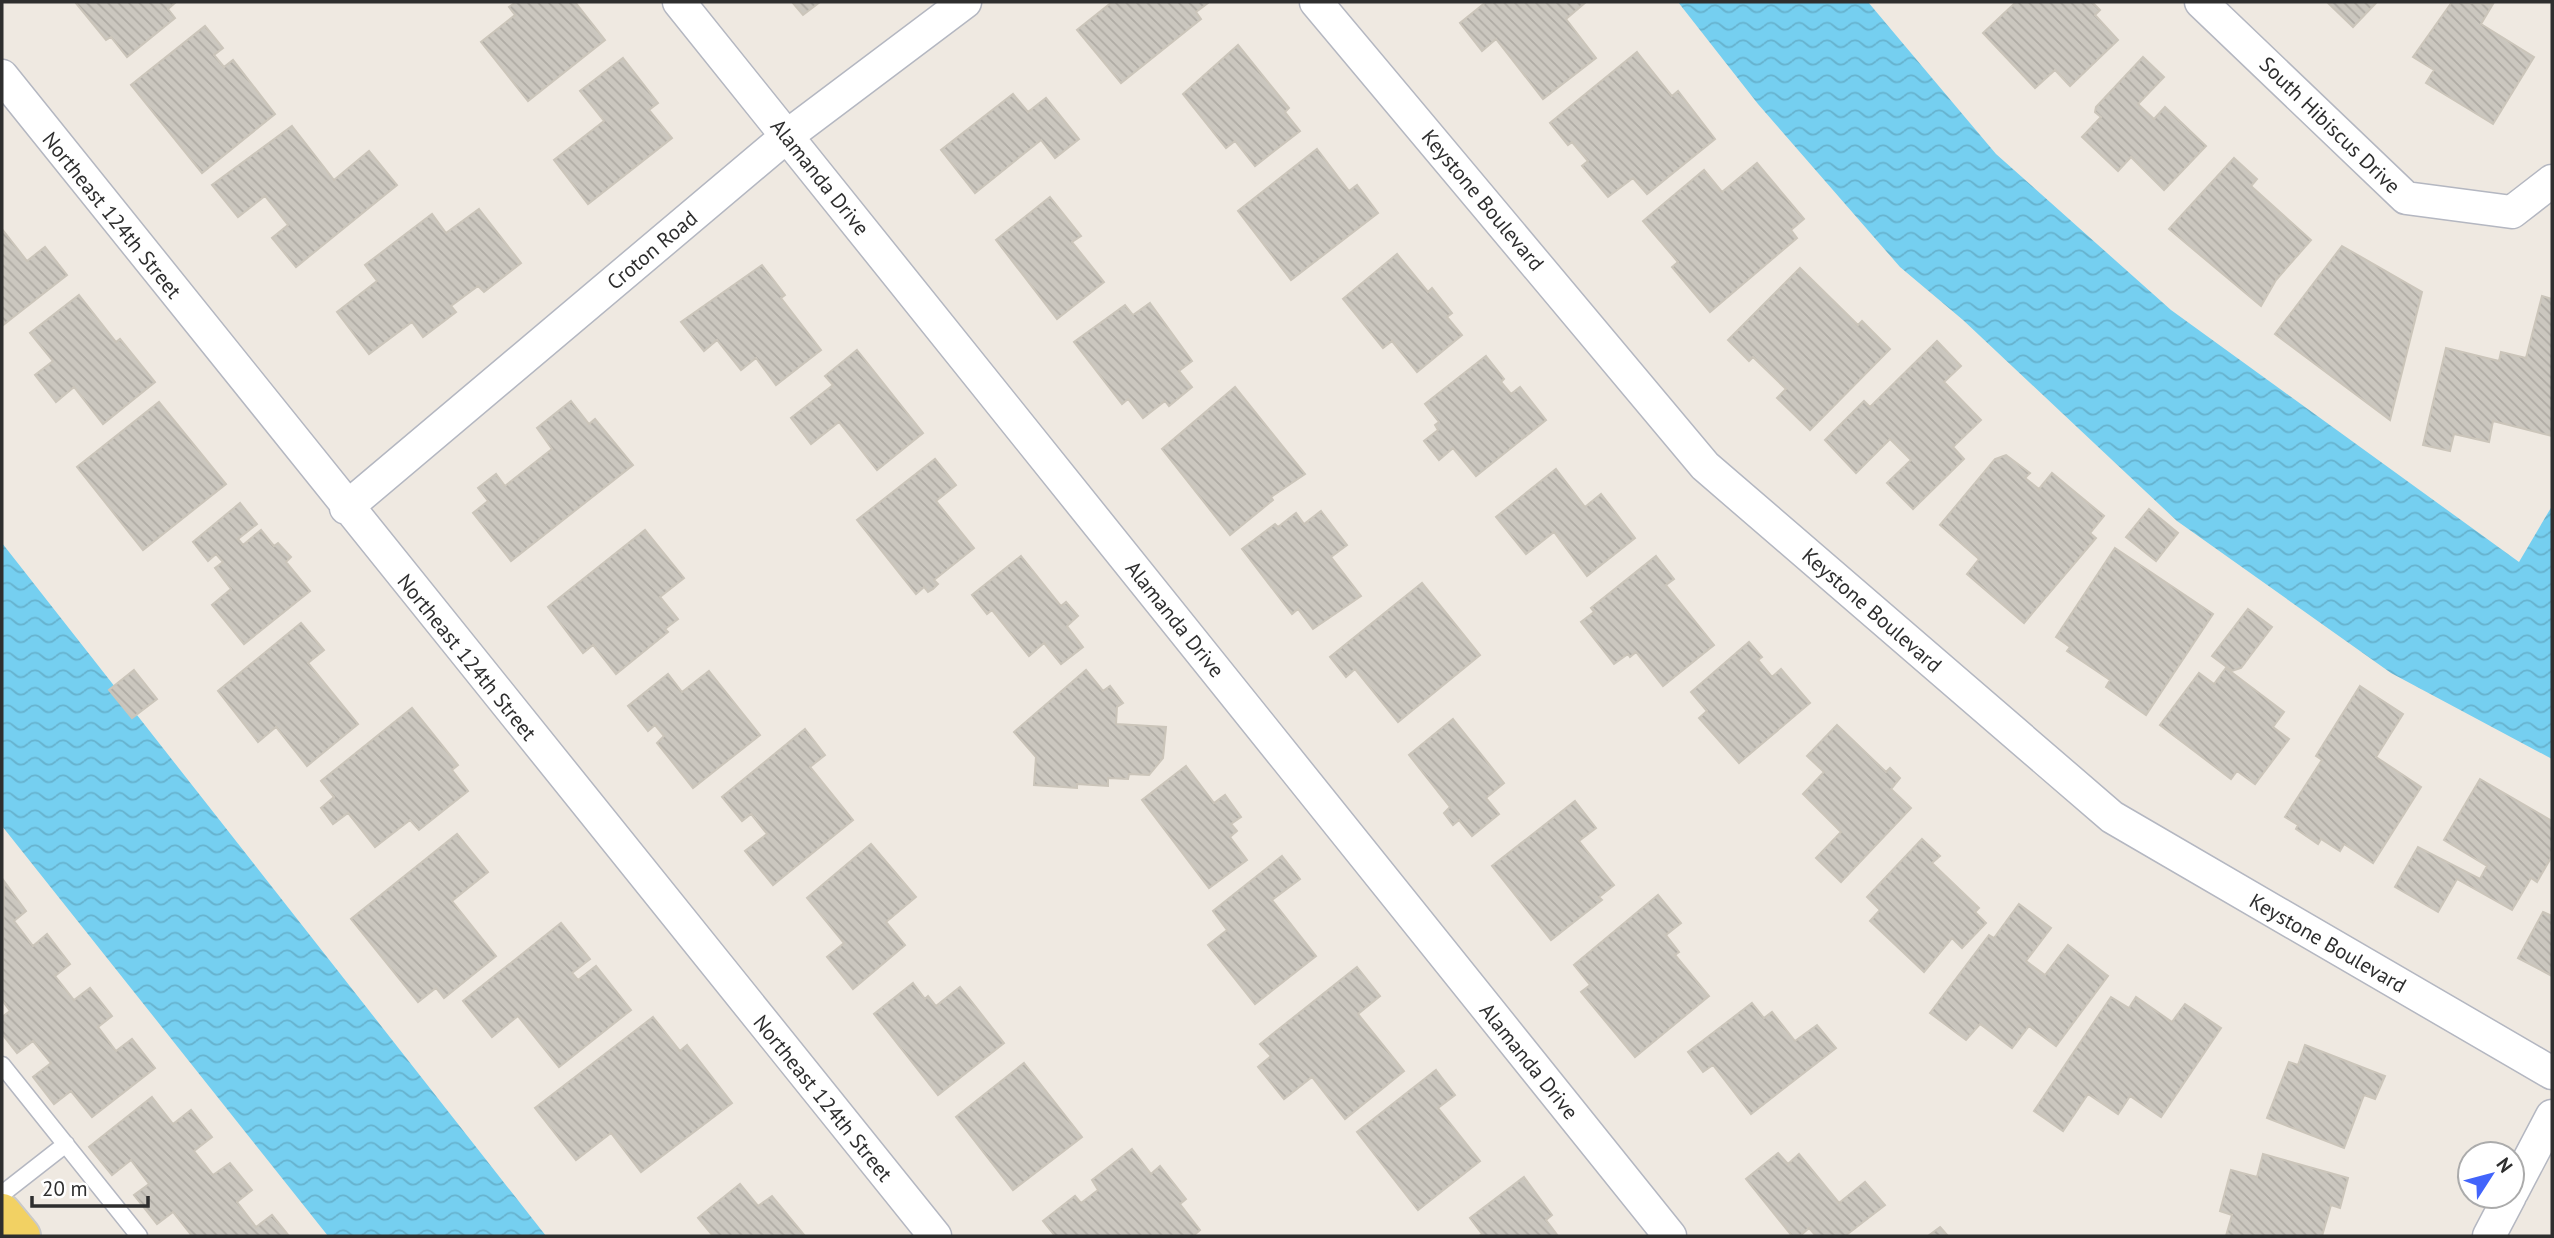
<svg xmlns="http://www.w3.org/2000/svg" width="2554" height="1238" viewBox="0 0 2554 1238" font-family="'PT Sans',sans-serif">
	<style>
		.water { fill: url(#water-waves) }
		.building { fill: url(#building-back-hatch); stroke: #cbc5ba; stroke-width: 2 }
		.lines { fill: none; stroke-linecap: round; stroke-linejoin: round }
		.service-casing { stroke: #b4b7c1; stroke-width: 19 }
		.minor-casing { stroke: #b4b7c1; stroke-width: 35 }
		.primary-casing { stroke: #c9c9c9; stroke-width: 42 }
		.service { stroke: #fff; stroke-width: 16 }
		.minor { stroke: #fff; stroke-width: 32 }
		.primary { stroke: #f2d163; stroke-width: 38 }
		.labels { text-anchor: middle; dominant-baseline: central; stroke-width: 5; stroke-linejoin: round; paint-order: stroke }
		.street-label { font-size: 21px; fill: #2e2e2e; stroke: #fff }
	</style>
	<defs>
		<pattern id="water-waves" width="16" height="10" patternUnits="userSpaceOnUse" patternTransform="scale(1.75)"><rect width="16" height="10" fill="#75cff0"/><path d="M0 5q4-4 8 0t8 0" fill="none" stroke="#66b2ce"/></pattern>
		<pattern id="building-back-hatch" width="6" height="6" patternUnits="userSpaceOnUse" patternTransform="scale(1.75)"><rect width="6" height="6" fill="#cbc7bf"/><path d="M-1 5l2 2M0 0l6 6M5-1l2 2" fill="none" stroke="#afaba4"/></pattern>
	</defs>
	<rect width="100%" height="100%" fill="#efe9e1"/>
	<!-- water -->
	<path class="water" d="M1678,2h190l128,152 175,156 348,252 33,-56v253l-161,-86 -214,-152 -214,-201 -63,-53 -142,-163z
		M2,543l544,693h-218l-326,-410z"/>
	<!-- building -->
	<path class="building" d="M75,2h101l-8,7 7,9 -48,39 -16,-20 -5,3z
		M516,2h59l30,38 -77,61 -47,-59 34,-27 -6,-8z
		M792,2h28l-17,13z
		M1112,2h96v1l-12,9 5,7 -80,64 -44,-53z
		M1486,2h100l-20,17 30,39 -53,41 -47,-60 -14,12 -22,-28z
		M2016,2h76l8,8 -5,5 23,25 -48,46 -15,-16 -20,18 -52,-55z
		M2327,2h50l-24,25z
		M2452,2l41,2 -12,20 53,33 -41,67 -67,-41 8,-13 -21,-13z
		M205,26l18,22 -9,7 10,12 9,-7 42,54 -73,59 -71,-88z
		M1238,45l51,63 -4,4 15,19 -45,35 -20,-25 -9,7 -43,-54z
		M1637,52l35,44 6,-5 37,48 -68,55 -14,-16 -25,19 -26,-31 6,-5 -16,-19 -4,3 -18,-22z
		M2143,57l21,20 -26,27 16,15 11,-12 41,39 -42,44 -33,-33 -13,14 -36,-34 19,-20 -6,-5 1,-5z
		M623,58l35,45 -9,7 23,28 -84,66 -34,-44 50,-39 -24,-30z
		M1013,94l15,18 18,-14 33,41 -24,19 -14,-18 -66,53 -34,-43z
		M292,126l42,54 35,-29 28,34 -101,82 -24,-29 16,-13 -23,-29 -27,21 -26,-32z
		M1317,149l32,42 8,-6 21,28 -87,67 -53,-69z
		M2234,158l23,21 -6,7 60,54 -35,40 -15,26 -92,-77z
		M1757,163l47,56 -13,11 6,8 -87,74 -38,-45 6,-5 -35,-41 61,-51 18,22z
		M1050,197l31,39 -9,6 32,40 -47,37 -61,-79z
		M479,209l42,54 -37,29 -6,-6 -27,20 5,6 -33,25 -11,-15 -43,32 -32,-42 40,-31 -12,-16 67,-51 14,19z
		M2,229l25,32 18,-14 22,28 -65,51z
		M2342,246l80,46 -32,128 -115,-86z
		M1397,254l31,38 4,-4 20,25 -5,4 15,18 -45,37 -25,-31 -9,7 -40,-49z
		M762,265l23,30 -4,3 40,52 -45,35 -20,-27 -15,12 -24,-30 -13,11 -23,-29z
		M1800,268l58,57 4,-4 28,28 -80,81 -33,-32 9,-9 -33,-32 -4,4 -21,-21z
		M79,295l37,47 4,-3 35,43 -52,42 -29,-37 -18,15 -21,-27 18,-14 -23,-28z
		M2542,296l10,3v137l-59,-15 -4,21 -35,-8 -4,17 -27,-6 23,-97 53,13 2,-9 25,6z
		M1150,303l42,58 -13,10 13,16 -23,19 -4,-5 -22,17 -15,-19 -6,5 -48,-62 51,-37 8,10z
		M1937,341l24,25 -17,16 37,38 -28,27 11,12 -51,50 -26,-26 24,-23 -21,-21 -34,34 -31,-33 39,-39 6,6z
		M857,350l66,83 -46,37 -38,-48 -28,22 -20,-26 42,-33 -8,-9z
		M1486,356l18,23 -3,3 10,12 9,-7 26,33 -70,56 -23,-28 -14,12 -15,-19 14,-11 -3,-5 4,-3 -14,-18z
		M1235,387l70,87 -34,23 2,3 -43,35 -68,-86z
		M571,401l18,23 6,-5 38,46 -122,96 -38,-48 15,-12 -10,-13 18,-14 9,12 47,-37 -15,-21z
		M159,402l67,82 -83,66 -66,-83z
		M2006,455l24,18 -5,5 14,11 13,-16 52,43 -14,17 6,5 -72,85 -57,-49 12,-15 -39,-34 55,-66z
		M935,459l21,26 -20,16 38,47 -40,32 4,4 -5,5 -5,3 -4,-5 -8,7 -59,-74z
		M1556,469l29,38 16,-13 34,44 -48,38 -33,-44 -28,22 -30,-37z
		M240,503l17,21 -19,15 5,6 18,-15 13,16 4,-3 13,14 -5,5 24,29 -66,53 -32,-39 19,-16 -16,-21 8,-6 -7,-8 -8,7 -15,-19z
		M2149,509l29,24 -22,28 -30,-24z
		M1321,511l26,34 -16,12 30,39 -48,33 -15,-20 -6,5 -50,-65 33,-25 3,3 18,-14 8,11z
		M645,530l39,48 -24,19 18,22 -13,10 3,3 -52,42 -23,-29 -10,8 -35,-46z
		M2115,548l98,66 -67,101 -40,-28 4,-7 -43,-29 3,-4 -14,-10z
		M1021,556l40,50 5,-4 12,14 -11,10 16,21 -22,17 -17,-21 -15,13 -37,-46 -5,4 -15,-19z
		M1656,556l18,23 -8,6 48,60 -51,41 -27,-34 -6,5 -2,-3 -14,10 -33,-42 13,-10 -3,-4z
		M1422,583l58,72 -82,67 -43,-53 -9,8 -16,-20z
		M2248,609l24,18 -31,41 -9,3 -20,-15z
		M301,623l23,27 -16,13 50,61 -51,42 -31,-39 -18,15 -40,-51z
		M1749,642l13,15 -4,3 14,17 9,-8 29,34 -71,60 -40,-45 8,-7 -16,-19z
		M2226,668l58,44 -11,15 16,12 -34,45 -18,-13 -6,8 -71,-54 39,-52 15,11z
		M134,670l23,29 -25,19 -23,-28z
		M1086,670l17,21 7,-5 13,17 -6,4 -1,17 50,3 -3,31 -14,17 -20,-1 -1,5 -20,-1v8l-31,-2v4l-43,-3 2,-28 -22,-25z
		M709,671l51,64 -67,53 -36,-45 7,-7 -9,-11 -7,6 -20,-25 40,-32 14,18z
		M2360,686l43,28 -27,43 45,30 -48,76 -29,-19 -4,7 -19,-12 -3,5 -22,-15 2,-4 -13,-8 37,-57 -6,-4z
		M412,708l46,57 -6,5 16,21 -49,39 -9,-10 -35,27 -27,-34 -15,11 -12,-16 13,-11 -13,-16z
		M1453,719l51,64 -18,15 13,16 -27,22 -13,-16 -6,5 -9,-12 6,-6 -41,-52z
		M1837,725l49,47 4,-4 10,10 -9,11 20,19 -70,74 -25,-24 25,-26 -38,-38 21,-22 -17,-16z
		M805,729l20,26 -15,12 43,53 -80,65 -28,-34 22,-17 -16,-20 -9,7 -20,-24z
		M1186,766l28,37 11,-8 16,22 -10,7 6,7 -7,6 17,23 -38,28 -67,-88z
		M2480,779l72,42v35l-15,26 -6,-4 -19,32 -55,-31 -19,33 -43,-25 23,-40 62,32 7,-13 -43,-26z
		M1575,801l21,27 -17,13 35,44 -15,12 3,3 -51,40 -59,-74z
		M457,834l31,38 -36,29 44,55 -52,42 -8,-10 -18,14 -67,-83z
		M1922,839l18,17 -8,7 47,45 -4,4 11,11 -24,25 -10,-10 -28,34 -54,-51 10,-11 -13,-13z
		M871,844l45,53 -30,25 19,23 -52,44 -26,-32 17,-14 -37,-45z
		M1282,856l18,23 -28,21 44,56 -61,48 -47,-59 19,-15 -14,-19z
		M4,881l22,30 -12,10 19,25 14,-12 23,30 -15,12 19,24 16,-12 22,28 -14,11 18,24 16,-12 23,29 -63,49 -21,-26 -17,13 -21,-27 18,-14 -18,-22 -16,12 -15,-19v-17l8,-6 -8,-11z
		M1658,895l23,28 -15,12 13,17 -4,3 34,41 -74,61 -54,-65 9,-7 -16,-20z
		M2019,904l32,24 -25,33 19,14 23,-30 40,31 -52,70 -27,-20 -17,22 -32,-24 -14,16 -36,-27 59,-78 5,3z
		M2543,912l9,4v60l-34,-18z
		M561,923l29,36 -18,14 6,7 18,-14 35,44 -72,57 -41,-51 -26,21 -29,-36z
		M1357,967l23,29 -22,18 46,57 -59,48 -33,-42 -28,22 -26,-32 13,-11 -11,-12z
		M913,983l12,16 3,-3 8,10 24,-19 44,56 -66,52 -64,-81z
		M2111,997l18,11 7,-11 36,25 13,-18 36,24 -60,89 -31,-21 -12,18 -30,-20 -25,37 -29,-20z
		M1752,1003l12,15 8,-6 23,29 22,-16 19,23 -85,66 -38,-49 -10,7 -15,-20z
		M653,1017l27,34 7,-6 45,58 -91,69 -30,-39 -35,27 -41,-52z
		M2305,1045l80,31 -10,23 -11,-4 -20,53 -77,-30 22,-56 9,3z
		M1024,1063l58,74 -69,53 -57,-73z
		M1436,1070l19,25 -17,13 42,53 -62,49 -61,-78z
		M152,1097l21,27 18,-14 21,27 -18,14 19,24 17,-12 22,27 -15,12 19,25 16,-12 17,21h-97l-19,-24 -16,12 -23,-29 15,-11 -18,-24 -19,15 -23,-28z
		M1132,1149l19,25 9,-8 26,33 -6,5 20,26 -7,6h-138l-12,-15 32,-25 6,7 17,-13 -6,-10z
		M1778,1153l10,11 11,-10 40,49 26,-21 20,23 -40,31h-29l-7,-8 -9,8h-8l-46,-57z
		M2263,1154l85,24 -8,30 -9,-3 -9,31h-96l6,-21 -12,-4 11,-41 26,7z
		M1524,1177l28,38 -6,5 12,16h-79l3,-2 -12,-16z
		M740,1184l18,22 14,-10 33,40h-92l-15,-18z
		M1940,1227l8,9h-20z"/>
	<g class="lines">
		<defs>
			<path id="service" d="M2,1065l137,171
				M2,1194l64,-50"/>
			<path id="minor" d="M679,2l991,1234
				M1316,2l389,464 407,351 440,256
				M2201,2l205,196 106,14 40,-31
				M2,76l933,1160
				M346,508l441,-372 178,-134
				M2512,1192l40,-76
				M2489,1236l21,-40"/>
			<path id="primary" d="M2,1213l19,23"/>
		</defs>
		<!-- service casing -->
		<use href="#service" class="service-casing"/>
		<!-- minor casing -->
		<use href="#minor" class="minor-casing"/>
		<!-- primary casing -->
		<use href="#primary" class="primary-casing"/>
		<!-- service -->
		<use href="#service" class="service"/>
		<!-- minor -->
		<use href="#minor" class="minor"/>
		<!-- primary -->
		<use href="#primary" class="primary"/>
	</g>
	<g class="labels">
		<!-- street labels -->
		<g class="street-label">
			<text transform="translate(2330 125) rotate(44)">South Hibiscus Drive</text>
			<text transform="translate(820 177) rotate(51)">Alamanda Drive</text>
			<text transform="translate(1483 200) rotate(50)">Keystone Boulevard</text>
			<text transform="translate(112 215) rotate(51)">Northeast 124th Street</text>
			<text transform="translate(652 250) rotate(-40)">Croton Road</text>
			<text transform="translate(1872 610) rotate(41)">Keystone Boulevard</text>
			<text transform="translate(1175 619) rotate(51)">Alamanda Drive</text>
			<text transform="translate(467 657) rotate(51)">Northeast 124th Street</text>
			<text transform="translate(2328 943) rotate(30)">Keystone Boulevard</text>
			<text transform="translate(1529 1061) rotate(51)">Alamanda Drive</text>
			<text transform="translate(823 1098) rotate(51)">Northeast 124th Street</text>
		</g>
	</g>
	<!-- border -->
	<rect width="2554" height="1238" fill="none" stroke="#2e2e2e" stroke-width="7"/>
	<!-- north arrow -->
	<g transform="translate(2491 1175) rotate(54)"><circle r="33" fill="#ffffff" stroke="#ababab" stroke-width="2"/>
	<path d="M0-5L12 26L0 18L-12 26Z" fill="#4264fb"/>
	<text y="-10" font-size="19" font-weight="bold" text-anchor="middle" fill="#2e2e2e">N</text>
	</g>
	<!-- scale -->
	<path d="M32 1196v10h116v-10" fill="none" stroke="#2e2e2e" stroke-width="3.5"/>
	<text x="42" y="1196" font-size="21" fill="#2e2e2e" stroke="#ffffff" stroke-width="5" paint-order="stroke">20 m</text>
</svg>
